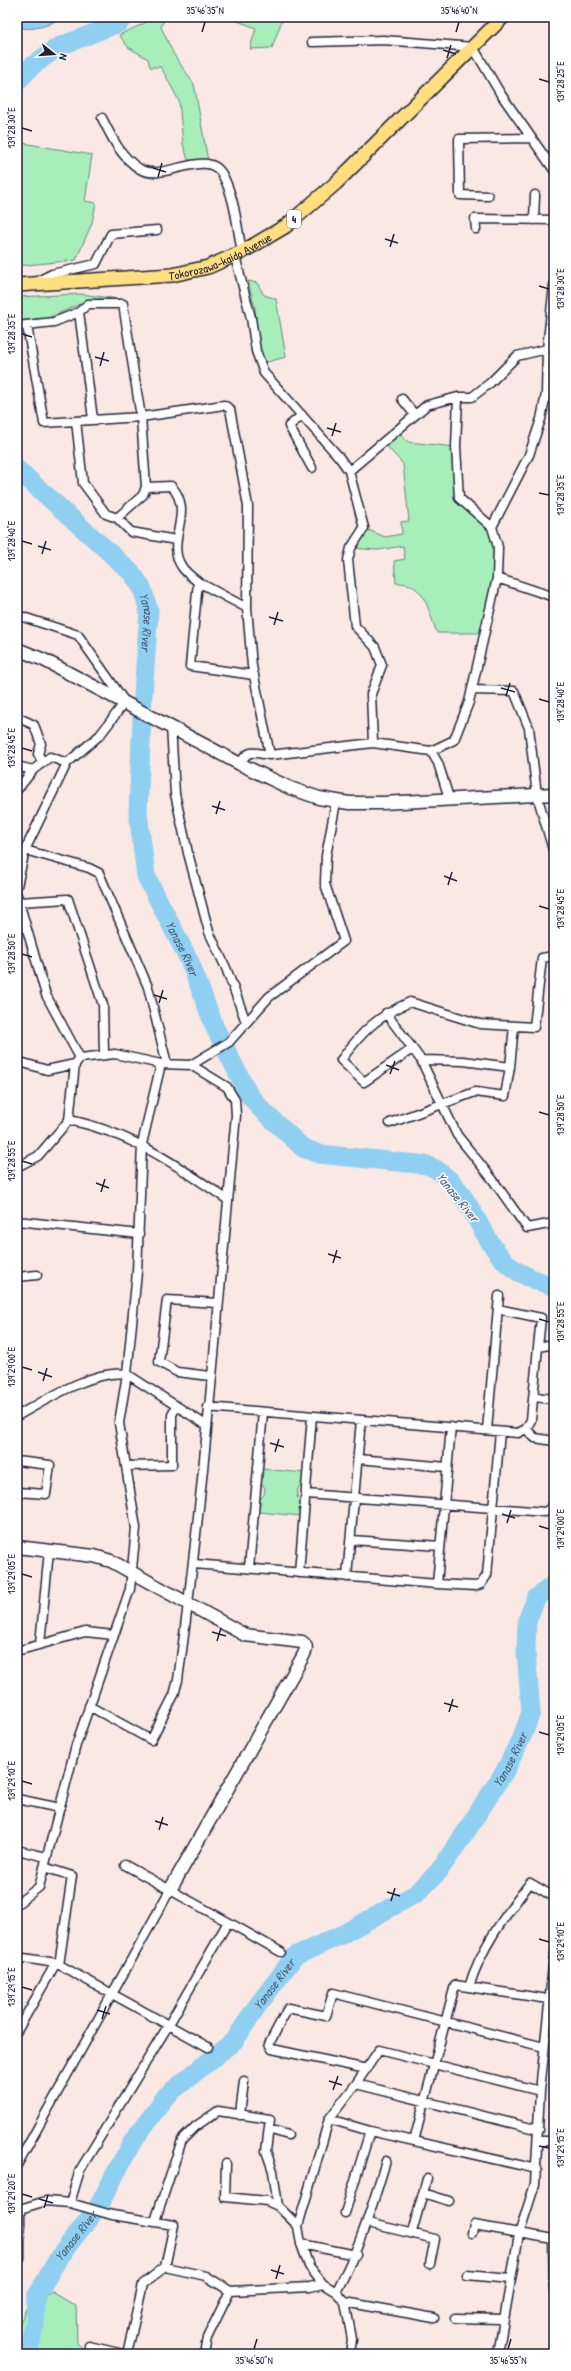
<svg xmlns="http://www.w3.org/2000/svg" width="571" height="2371" viewBox="0 0 571 2371" font-family="'Patrick Hand',sans-serif">
	<style>
		.green { fill: #a7eebb; stroke: #64887b }
		.water { fill: #8fcff1; stroke: #638aa8 }
		.lines { fill: none; stroke-linecap: round; stroke-linejoin: round }
		.river { stroke: #8fcff1; stroke-width: 19 }
		.street-casing { stroke: #22223b; stroke-width: 11 }
		.secondary-casing { stroke: #22223b; stroke-width: 15 }
		.primary-casing { stroke: #22223b; stroke-width: 16 }
		.street { stroke: #fff; stroke-width: 8 }
		.secondary { stroke: #fff; stroke-width: 12 }
		.primary { stroke: #ffdf80; stroke-width: 13 }
		.ticks { fill: none; stroke: #22223b; stroke-width: 1.5 }
		.labels { text-anchor: middle; dominant-baseline: central; stroke-width: 3; stroke-linejoin: round; paint-order: stroke }
		.shield { fill: #fff; stroke: #646476; stroke-width: 1 }
		.shield-label { font-size: 11px; font-weight: bold; fill: #22223b }
		.street-label { font-size: 12px; fill: #22223b; stroke: #fff }
		.water-label { font-size: 13px; font-style: italic; fill: #485f7b; stroke: #fff }
		.neatline { fill: none; stroke: #22223b; stroke-width: 1.5 }
		.ticks-label { font-size: 10px; text-anchor: middle; fill: #22223b }
	</style>
	<rect width="100%" height="100%" fill="#f9e8e3"/>
	<filter id="ink" filterUnits="userSpaceOnUse"><feTurbulence type="fractalNoise" baseFrequency=".025" numOctaves="2"/><feDisplacementMap in="SourceGraphic" scale="8" xChannelSelector="R" yChannelSelector="G"/><feConvolveMatrix kernelMatrix="1 2 1 2 8 2 1 2 1" color-interpolation-filters="sRGB"/></filter>
	<g filter="url(#ink)">
		<!-- green -->
		<path class="green" d="M149,17h16l-4,10 13,28 20,29 14,77 -20,-1 -5,-16 -4,-43 -18,-34h-11l-2,-8 -20,-12 -9,-12 26,-12z
			M227,17h56l-11,31 -22,1 6,-21z
			M17,142l75,13 -7,46 11,2 -4,20 -16,37 -59,6z
			M248,281l9,2 7,12 12,4 10,58 -19,5 -4,-2 -4,-13 -4,-39z
			M81,294l38,5h-28l-43,19 -31,3v-24z
			M397,430l11,12 48,5 3,51 33,29 6,20 -13,86h-48c-9,-22 -12,-52 -41,-50l-2,-22 11,-2 -2,-13 -25,4 -27,-2 13,-20 21,9 17,-3 -1,-12 8,-1 -6,-57 -20,-22z
			M262,1469l43,4 -1,11 -6,4 -1,9 5,5 -1,14 -43,-4 1,-12 5,-5 1,-7 -4,-5z
			M52,2292l24,14 1,37 10,11h-54l3,-6 5,-48z
			M30,2300h3l-2,30 -8,24h-6v-29h2z"/>
		<!-- water -->
		<path class="water" d="M17,17h45c-15,10 -27,13 -45,11z"/>
		<g class="lines">
			<!-- river -->
			<g class="river">
				<path d="M17,82l15,-16 26,-19 61,-24 5,-6"/>
				<path id="s1" d="M17,469l115,104 10,15 7,23 -6,84 -5,118 8,63 44,86 25,66 34,67 13,15 41,38 16,6 108,11c43,17 50,73 83,101 11,10 30,15 44,21"/>
				<path id="s2" d="M28,2354l7,-30 1,-27 23,-40 39,-50 33,-63 35,-48 69,-56 20,-31 40,-53 48,-22 74,-41 22,-22 26,-38 40,-62 19,-39 7,-20 -5,-60 1,-31 9,-23 18,-14"/>
			</g>
			<defs>
				<path id="street" d="M312,42l72,-2 89,7 27,46 54,77
					M102,118c9,18 19,40 38,51 22,14 67,-22 82,5 13,23 15,53 20,78
					M488,196l-28,-1 -1,-56 71,-1
					M534,220l1,-25
					M476,229l-1,-10 79,1
					M235,256l16,62 5,33 8,22 75,84 10,14 15,57 -13,20 -3,12 7,66 20,21 7,18 -11,29 2,49
					M38,281l14,-7 44,-10 15,-30 46,-4
					M17,326l37,-4 25,-10
					M27,326l17,97 32,-2
					M546,394l8,-10
					M458,397l-2,50 3,51 33,29
					M402,399l13,16
					M302,415l-13,11 23,42
					M93,419l-14,-107 9,-8h35l18,113 5,70
					M349,471l78,-66 31,-8h14l18,-14 27,-27 30,-7h7
					M117,518l26,-23 3,-8 25,-1c25,26 -7,55 11,81 4,6 11,11 16,15l-8,84 64,9
					M176,540l-45,-8 -14,-14 -11,-4 -23,-31 -7,-62 65,-4 83,-12 6,4 18,97 -1,102
					M497,578l57,19
					M198,582l49,26 5,58 18,89 103,-12 58,8 23,-11 15,-38 28,-124 1,-31 -6,-20 37,-72 12,-36 5,-25 1,-45 7,-64
					M17,615l61,20 47,67 -25,33 -33,28 -42,87 -8,36
					M472,690l42,1 15,37 8,67 17,58
					M17,717l17,8 7,19 -3,10 5,9
					M171,726l4,68 13,59 21,79 17,36 20,54
					M431,751l7,12 11,35
					M240,764c8,-16 14,-11 30,-9
					M17,766l16,4
					M17,790l16,-20 17,-13 17,6
					M25,850l64,18 10,5 49,114 19,77
					M17,895l29,100 34,63
					M18,902l50,-3 35,106 1,49
					M386,1013l35,47 36,75 36,45 34,48 27,-5
					M412,1049l-48,33 -23,-22c22,-30 36,-43 69,-58l70,22 54,3 8,-69 12,-2
					M17,1061l30,9 28,-6
					M191,1065l38,-23 40,-45 75,-56 -19,-57 1,-28 10,-54
					M510,1067l4,-41
					M69,1120c61,12 109,46 159,80
					M390,1123l85,-31 30,4 5,-29 -47,-6 -42,-1
					M17,1167l21,-11 31,-36 6,-56 5,-6 35,-4 46,10 30,1 36,22 8,13 1,15c-18,189 -32,378 -58,565l-4,15 -23,45 -62,-34
					M17,1221l122,13
					M17,1277l20,-2
					M498,1309l43,9 -3,29
					M210,1376l-33,-4 -18,-10 8,-62 51,3
					M534,1397l20,2
					M207,1407l311,26 8,-4 5,-9 7,-73 16,-3
					M17,1416c29,-16 76,-47 110,-42l79,51
					M526,1429l9,9 19,3
					M487,1430l12,-134
					M358,1459l89,8
					M17,1461l33,4 -4,29 -29,-2
					M126,1466l46,-1v-50l4,-9
					M306,1494l239,18 7,-5
					M351,1540l89,6
					M194,1564l243,20 39,2 5,-2 6,-9 13,-143
					M249,1568l14,-156
					M299,1573l13,-157
					M347,1577l14,-157
					M437,1584l14,-157
					M40,1644l9,-93
					M17,1651l68,-19 29,3
					M17,1799l43,9
					M17,1850l29,7
					M44,1867l28,9 -13,89
					M17,1904l22,-17 37,-142 54,-156 6,-61 -17,-105 8,-49 10,-102 5,-128 19,-80
					M228,1922l53,30
					M17,1957l39,6 152,84
					M469,1987c12,-40 36,-71 61,-104l24,14
					M17,2031l39,-68
					M367,2069l-95,-20 -3,-5 19,-36 38,8 7,-23 211,54
					M356,2084l183,46
					M240,2115l4,-34
					M329,2119l41,12 167,38
					M269,2129l19,6
					M414,2141l41,-156 93,14
					M538,2141h16
					M226,2164l-1,33 42,4 11,5
					M17,2165l153,-275
					M423,2193l26,8
					M70,2203l10,-33 88,-144 60,-104 -103,-57
					M17,2207l3,2 26,-8 24,2 42,12 62,10 -9,42 -22,17 -16,70
					M345,2213l25,-82
					M155,2221l27,-81 14,-14 22,-15 52,8 -4,32 7,20 5,35 20,20 3,18 8,22 14,18 13,8 9,10 7,37 -2,15
					M368,2223l67,16 -5,25
					M298,2226l31,-107 27,-35 23,-34 161,41
					M412,2232l15,-53
					M472,2233l2,-8 79,14 1,50
					M301,2244l55,11
					M17,2258h3v-49
					M165,2267l41,9 24,15 80,-4 13,-3
					M467,2275l43,4
					M336,2292c23,-42 36,-85 50,-131
					M345,2302l89,16
					M455,2318l48,1
					M89,2346l34,8
					M204,2354l3,-16 23,-47
					M498,2354l21,-120 16,-50 5,-93 14,-135"/>
				<path id="secondary" d="M17,649l27,11 196,104 50,24 29,10 30,5h33l172,-9
					M17,1547l77,9 17,5 134,74 57,7c7,5 3,10 0,16l-132,232"/>
				<g id="primary">
					<path id="s3" d="M17,285l155,-10 36,-8 34,-15 44,-26 50,-43 167,-166"/>
				</g>
			</defs>
			<!-- street casing -->
			<use href="#street" class="street-casing"/>
			<!-- secondary casing -->
			<use href="#secondary" class="secondary-casing"/>
			<!-- primary casing -->
			<use href="#primary" class="primary-casing"/>
			<!-- street -->
			<use href="#street" class="street"/>
			<!-- secondary -->
			<use href="#secondary" class="secondary"/>
			<!-- primary -->
			<use href="#primary" class="primary"/>
		</g>
	</g>
	<!-- ticks -->
	<path class="ticks" d="M202,32l3,-10M456,32l3,-10M443,50l13,4M447,58l4,-13M539,79l10,3M22,128l10,3M153,168l13,4M158,177l4,-14M385,239l13,4M390,247l4,-13M539,286l10,3M22,334l10,3M95,357l14,4M100,366l4,-14M327,428l14,4M332,436l4,-13M539,493l10,2M22,541l10,3M38,546l13,4M42,554l4,-13M269,617l14,4M274,625l4,-13M501,688l14,4M506,696l4,-13M539,699l10,3M22,748l10,3M212,806l13,4M216,814l4,-13M444,876l13,5M448,885l4,-13M539,906l10,3M22,954l10,3M154,995l13,4M159,1003l4,-13M386,1065l13,5M390,1074l5,-13M539,1112l10,3M22,1161l10,3M96,1183l13,5M101,1192l4,-13M328,1254l13,4M333,1263l4,-13M539,1319l10,3M22,1367l10,3M38,1372l14,5M43,1381l4,-13M270,1443l14,4M275,1452l4,-13M502,1514l13,4M507,1523l4,-13M539,1526l10,3M22,1574l10,3M212,1632l14,4M217,1641l4,-13M444,1703l14,4M449,1712l4,-13M539,1732l10,3M22,1781l10,3M155,1821l13,4M159,1830l4,-13M387,1892l13,4M391,1901l4,-13M539,1939l10,3M22,1987l10,3M97,2010l13,4M102,2019l4,-13M329,2081l13,4M333,2090l5,-14M539,2146l10,2M22,2194l10,3M39,2199l14,4M44,2208l4,-13M271,2270l13,4M276,2279l4,-14M254,2349l3,-10M508,2349l3,-10"/>
	<g class="labels">
		<!-- shield labels -->
		<rect class="shield" x="287" y="210" width="14" height="18" rx="3"/>
		<g class="shield-label">
			<text x="294" y="219">4</text>
		</g>
		<!-- street labels -->
		<g class="street-label">
			<text stroke="none"><textPath href="#s3" startOffset="207">Tokorozawa-kaido Avenue</textPath></text>
		</g>
		<!-- water labels -->
		<g class="water-label">
			<text stroke="none"><textPath href="#s1" startOffset="208">Yanase River</textPath></text>
			<text stroke="none"><textPath href="#s1" startOffset="544">Yanase River</textPath></text>
			<text transform="translate(458 1197) rotate(51)">Yanase River</text>
			<text stroke="none"><textPath href="#s2" startOffset="791">Yanase River</textPath></text>
			<text stroke="none"><textPath href="#s2" startOffset="455">Yanase River</textPath></text>
			<text stroke="none"><textPath href="#s2" startOffset="131">Yanase River</textPath></text>
		</g>
	</g>
	<!-- margin -->
	<rect width="571" height="2371" fill="none" stroke="#fff" stroke-width="44"/>
	<!-- north arrow -->
	<g transform="translate(54 54) rotate(107)" stroke="#ffffff" stroke-width="3" paint-order="stroke">
	<path d="M0-3L7 15L0 10L-7 15Z" fill="#22223b"/>
	<text y="-6" font-size="11" font-weight="bold" text-anchor="middle" fill="#22223b">N</text>
	</g>
	<rect x="22" y="22" width="527" height="2327" class="neatline"/>
	<g class="ticks-label">
		<text x="205" y="14">35°46'35"N</text>
		<text x="459" y="14">35°46'40"N</text>
		<text transform="translate(560 82) rotate(-90)" y="4">139°28'25"E</text>
		<text transform="translate(11 128) rotate(-90)" y="4">139°28'30"E</text>
		<text transform="translate(560 289) rotate(-90)" y="4">139°28'30"E</text>
		<text transform="translate(11 334) rotate(-90)" y="4">139°28'35"E</text>
		<text transform="translate(560 495) rotate(-90)" y="4">139°28'35"E</text>
		<text transform="translate(11 541) rotate(-90)" y="4">139°28'40"E</text>
		<text transform="translate(560 702) rotate(-90)" y="4">139°28'40"E</text>
		<text transform="translate(11 748) rotate(-90)" y="4">139°28'45"E</text>
		<text transform="translate(560 909) rotate(-90)" y="4">139°28'45"E</text>
		<text transform="translate(11 954) rotate(-90)" y="4">139°28'50"E</text>
		<text transform="translate(560 1115) rotate(-90)" y="4">139°28'50"E</text>
		<text transform="translate(11 1161) rotate(-90)" y="4">139°28'55"E</text>
		<text transform="translate(560 1322) rotate(-90)" y="4">139°28'55"E</text>
		<text transform="translate(11 1367) rotate(-90)" y="4">139°29'00"E</text>
		<text transform="translate(560 1529) rotate(-90)" y="4">139°29'00"E</text>
		<text transform="translate(11 1574) rotate(-90)" y="4">139°29'05"E</text>
		<text transform="translate(560 1735) rotate(-90)" y="4">139°29'05"E</text>
		<text transform="translate(11 1781) rotate(-90)" y="4">139°29'10"E</text>
		<text transform="translate(560 1942) rotate(-90)" y="4">139°29'10"E</text>
		<text transform="translate(11 1987) rotate(-90)" y="4">139°29'15"E</text>
		<text transform="translate(560 2148) rotate(-90)" y="4">139°29'15"E</text>
		<text transform="translate(11 2194) rotate(-90)" y="4">139°29'20"E</text>
		<text x="254" y="2364">35°46'50"N</text>
		<text x="508" y="2364">35°46'55"N</text>
	</g>
</svg>
